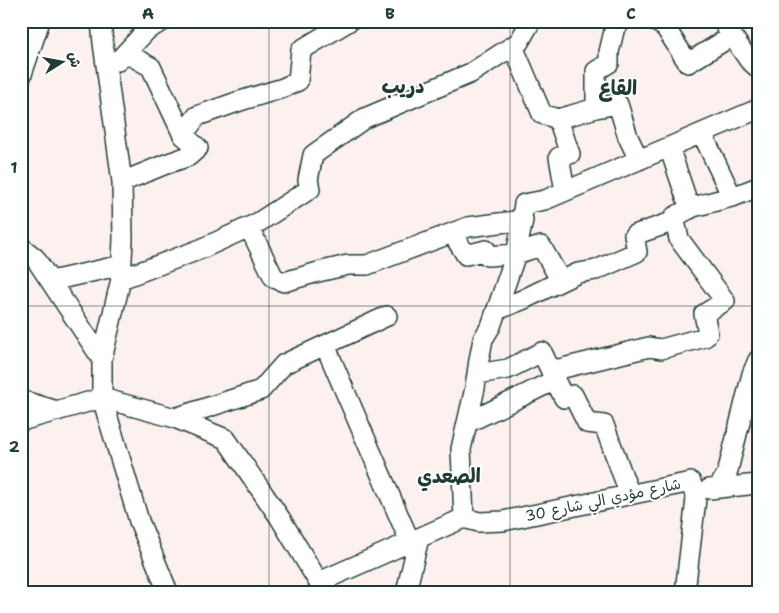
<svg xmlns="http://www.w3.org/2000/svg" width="779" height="613" viewBox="0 0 779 613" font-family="'Shantell Sans','Playpen Sans Arabic',sans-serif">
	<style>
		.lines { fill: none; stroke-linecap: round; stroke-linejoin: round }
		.street-casing { stroke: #1f3d34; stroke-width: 22 }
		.street { stroke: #fff; stroke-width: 19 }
		.grid { fill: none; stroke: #1f3d34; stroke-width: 1; stroke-opacity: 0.55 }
		.labels { text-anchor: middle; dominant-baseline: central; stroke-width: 4; stroke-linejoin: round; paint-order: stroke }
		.street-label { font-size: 15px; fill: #1f3d34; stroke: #fff }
		.district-label { font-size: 20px; font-weight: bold; fill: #1f3d34; stroke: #fff }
		.neatline { fill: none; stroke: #1f3d34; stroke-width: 2 }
		.grid-label { font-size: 16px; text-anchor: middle; font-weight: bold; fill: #1f3d34 }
	</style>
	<rect width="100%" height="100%" fill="#fdf1ef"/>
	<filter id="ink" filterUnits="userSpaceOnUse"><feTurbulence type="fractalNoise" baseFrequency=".02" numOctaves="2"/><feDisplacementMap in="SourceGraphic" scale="10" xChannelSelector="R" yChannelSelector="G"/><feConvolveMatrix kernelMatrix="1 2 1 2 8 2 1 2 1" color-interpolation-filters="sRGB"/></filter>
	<g filter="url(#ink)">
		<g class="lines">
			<defs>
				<path id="street" d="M101,21l2,22 19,139 1,57 -2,40 -19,80v39l37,123 29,71
					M622,21l-7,6 -6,25v11l-13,8v37l22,-4 10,33 11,23
					M655,21l10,6 23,36 44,-27
					M722,21l26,38 10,9
					M513,46l29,68 16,5
					M126,53l25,14 31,66 1,2
					M118,61l30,-32 15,-8
					M21,77l19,-56
					M702,133l30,64
					M669,147l21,62
					M122,182l44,-18 23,-8 9,-8 -15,-13 14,-19 43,-15 43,-13 15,-7 3,-31 48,-29
					M565,191l-6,-34 11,-3 -12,-35 38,-11
					M249,227l25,51 10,4 34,-10 30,-7h19l101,-38 55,-7
					M452,233l14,22 20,-5 2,6 28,-2 25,-8 20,35 17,-8 18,-3 41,-18 -3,-17 41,-14
					M21,247l14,11 67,101
					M121,279l80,-30 48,-22 10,-5 51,-33 -2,-9 5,-25 52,-37 106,-45 48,-31 12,-21
					M51,281l71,-16
					M497,310l25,-10 39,-19
					M325,345l62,-29
					M551,371l98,-24 12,2 44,-12 3,-4 -4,-19 21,-13 -46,-62 -5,-22 19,-10 42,-11 23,-9
					M477,374l31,-5 34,-17 13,28
					M21,400l33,10
					M175,418l86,-28 23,-26 41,-19 85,197
					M21,421l81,-23 73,20 51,21 54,79 44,73
					M467,423l88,-43 9,18 9,-3 14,28 17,2 26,70
					M718,488l9,-14 25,-100 6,-14
					M709,489l49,-5
					M464,518l15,4 24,-1 188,-39 5,17 -11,93
					M319,582l145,-64 -3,-69 14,-61 4,-28 4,-21 8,-13 25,-72 7,-34 -1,-3 2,-13 21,-4 213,-91
					M406,592l13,-54"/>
			</defs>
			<!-- street casing -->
			<use href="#street" class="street-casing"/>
			<!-- street -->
			<use href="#street" class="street"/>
		</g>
	</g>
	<!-- grid -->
	<path class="grid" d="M269,21v571M510,21v571M21,306h737"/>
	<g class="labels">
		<!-- street labels -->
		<g class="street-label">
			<text transform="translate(603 500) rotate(-12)">شارع مؤدي الي شارع 30</text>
		</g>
		<!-- district labels -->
		<g class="district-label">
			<text x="403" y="86">دريب</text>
			<text x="618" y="88">القاع</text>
			<text x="449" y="476">الصعدي</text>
		</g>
	</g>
	<!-- margin -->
	<rect width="779" height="613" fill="none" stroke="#fff" stroke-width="55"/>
	<!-- north arrow -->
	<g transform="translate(62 62) rotate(79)" stroke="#ffffff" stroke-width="4" paint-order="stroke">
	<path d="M0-4L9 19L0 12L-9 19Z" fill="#1f3d34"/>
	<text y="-8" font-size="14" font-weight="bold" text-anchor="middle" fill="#1f3d34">ش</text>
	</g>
	<rect x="28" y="28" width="724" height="558" class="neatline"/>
	<g class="grid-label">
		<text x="148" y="19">A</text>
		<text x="390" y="19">B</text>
		<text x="631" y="19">C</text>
		<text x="14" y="173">1</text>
		<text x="14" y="452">2</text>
	</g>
</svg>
